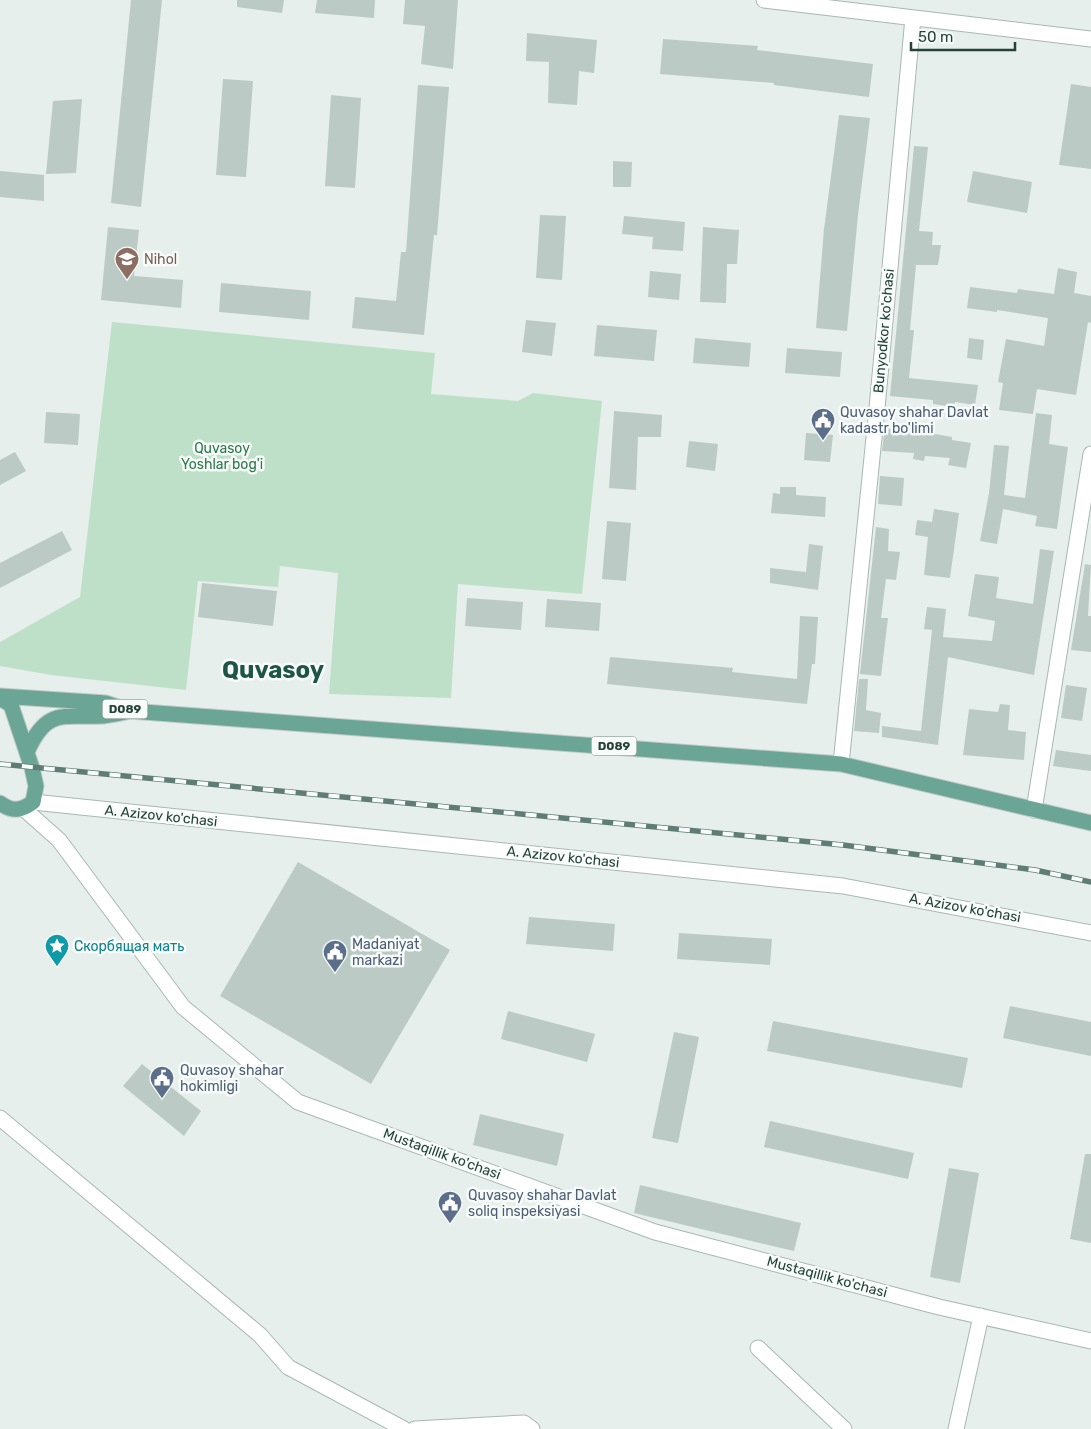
<svg xmlns="http://www.w3.org/2000/svg" width="1091" height="1429" viewBox="0 0 1091 1429" font-family="Rubik,sans-serif">
	<style>
		.green { fill: #bfe0c8 }
		.building { fill: #bbcac4 }
		.lines { fill: none; stroke-linecap: round; stroke-linejoin: round }
		.minor-casing { stroke: #a8b8b2; stroke-width: 17 }
		.major-casing { stroke: #c2cac8; stroke-width: 17 }
		.minor { stroke: #fff; stroke-width: 15 }
		.major { stroke: #6aa596; stroke-width: 15 }
		.rail-casing { stroke: #5f7d75; stroke-width: 5.5 }
		.rail { stroke: #f7fbf9; stroke-width: 4; stroke-dasharray: 11; stroke-linecap: butt }
		.labels { text-anchor: middle; dominant-baseline: central; stroke-width: 5; stroke-linejoin: round; paint-order: stroke }
		.shield { fill: #f7fbf9; stroke: #637a73; stroke-width: 1 }
		.shield-label { font-size: 12px; font-weight: bold; fill: #24423a }
		.education-label { font-size: 14px; fill: #785e54; stroke: #f7fbf9; text-anchor: start }
		.street-label { font-size: 14px; fill: #24423a; stroke: #f7fbf9 }
		.service-label { font-size: 14px; fill: #4e5e75; stroke: #f7fbf9; text-anchor: start }
		.park-label { font-size: 14px; fill: #2d7a4b; stroke: #f7fbf9 }
		.culture-label { font-size: 14px; fill: #0d838f; stroke: #f7fbf9; text-anchor: start }
		.town-label { font-size: 24px; font-weight: bold; fill: #1f5548; stroke: #f7fbf9 }
	</style>
	<rect width="100%" height="100%" fill="#e6efeb"/>
	<!-- green -->
	<path class="green" d="M112,322l323,31 -4,41 87,7 15,-8 69,8 -20,193 -124,-10 -7,114 -122,-4 9,-121 -58,-7 -2,21 -80,-6 -12,109 -135,-15 -51,-9v-24l80,-45z"/>
	<!-- building -->
	<path class="building" d="M131,0h31l-21,207 -30,-4z
		M237,0h47l-2,13 -45,-6z
		M317,0h58l-1,18 -59,-5z
		M405,0h53l-5,69 -32,-5 4,-38 -22,-2z
		M527,33l70,7 -3,33 -15,-2 -2,34 -29,-2 1,-41 -23,-1z
		M663,39l95,7 -1,4 116,14 -4,33 -95,-12v-2l-114,-9z
		M223,79l30,2 -7,96 -30,-2z
		M1071,84l20,3v82l-32,-4z
		M418,85l31,2 -12,148h-3l-10,100 -72,-7 3,-31 41,4 5,-49h5z
		M331,95l30,3 -6,90 -30,-2z
		M82,99l-6,74 -30,1 7,-73z
		M839,115l31,3 -12,97 -11,116 -31,-3 8,-99z
		M914,146l14,1 -9,84 14,1 -1,13h9l-3,20h-22l-6,65h4l-5,48 69,7 -3,20 -20,-3 -1,5 -21,-3v-4l-43,-4z
		M613,161l19,1 -1,25h-18z
		M0,171l44,4v26l-44,-4z
		M973,171l59,11 -5,31 -60,-11z
		M540,215l26,1 -4,64 -26,-2z
		M624,216l61,6 -2,29 -31,-2 1,-12 -31,-3z
		M108,227l31,3 -5,46 49,4 -2,28 -80,-8z
		M703,227l36,3 -2,34h-10l-1,39 -26,-1z
		M1058,268l19,4 -3,21 17,3v27l-3,-1 -12,73 -39,-6 -4,25 -34,-4 4,-27 -5,-1 8,-43 38,7 4,-28 -51,-8v2l-30,-4 3,-21 47,6 1,-4 36,5z
		M650,271l31,3 -2,26 -31,-3z
		M221,283l90,8 -2,29 -90,-8z
		M526,320l30,3 -4,33 -30,-4z
		M597,325l60,5 -3,31 -60,-5z
		M695,338l56,5 -2,24 -56,-4z
		M969,338l15,2 -2,20 -15,-2z
		M787,348l55,4 -2,25 -55,-4z
		M614,411l48,4 -1,22h-23l-2,53 -27,-2z
		M46,412l34,2 -2,31 -34,-2z
		M1036,413l16,2 -3,29 19,3 -11,82 -22,-3 2,-10 -34,-7 -6,35 -17,-3 9,-48 5,-48 15,1 -5,49 21,3z
		M885,425l67,12v3l19,3 -5,25 -18,-3 2,-7 -25,-2 -1,5 -11,-2 1,-6 -32,-2z
		M806,433l27,2 -3,27 -26,-2z
		M689,441l29,3 -3,27 -29,-4z
		M15,452l11,19 -26,14v-25z
		M880,476l24,2 -2,28 -24,-2z
		M780,487h16v8l30,2 -1,20 -54,-4 2,-20 7,1z
		M934,509l25,4 -9,65 -26,-3 4,-38 -13,-2 2,-15 15,2z
		M607,521l24,2 -5,58 -24,-2z
		M876,527l13,2 -1,22 12,1 -4,28 -10,-1 -5,39h7l-7,58 -21,-2z
		M62,531l10,19 -72,38v-25z
		M809,544l14,2 -5,44 -48,-7v-15l36,4z
		M1040,549l14,2 -20,124 -86,-18 -10,88 -56,-8v-11l39,5 11,-101 -8,-1 3,-22 19,2 -3,28 49,4 3,-20 -27,-5 7,-42 24,3 -3,21 37,6z
		M1085,564l6,1 -3,51h3v36l-20,-2z
		M202,583l75,8 -4,35 -75,-9z
		M467,598l56,4 -2,28 -56,-4z
		M547,599l54,4 -2,28 -54,-4z
		M800,616l18,1 -3,47h-3l-5,40 -200,-20 3,-27 123,11 -1,4 65,7z
		M859,679h9l-2,31 15,3 -2,20 -25,-2z
		M1066,685l21,3 -5,33 -21,-3z
		M1000,704l10,1 -2,25 18,2 -2,28 -61,-5 6,-46 29,3z
		M1056,750l35,5v16l-38,-5z
		M298,862l152,88 -79,134 -151,-88z
		M529,917l86,7 -2,27 -87,-7z
		M679,933l93,6 -2,26 -93,-6z
		M1010,1006l81,16v34l-88,-18z
		M508,1011l87,23 -8,28 -86,-23z
		M773,1021l195,37 -6,30 -195,-37z
		M674,1032l25,5 -21,106 -26,-5z
		M142,1064l59,47 -17,25 -61,-50z
		M480,1114l84,20 -7,32 -84,-21z
		M770,1121l144,32 -6,26 -144,-32z
		M1085,1154h6v89l-21,-4z
		M949,1168l30,5 -19,110 -30,-6z
		M640,1185l161,38 -7,28 -160,-38z"/>
	<g class="lines">
		<defs>
			<path id="minor" d="M764,0l327,39
				M841,764l36,-356 36,-390
				M33,802l810,84 248,47
				M24,809l35,31 124,167 115,95 357,130 284,75 152,34
				M1034,810l57,-356
				M0,1118l260,217 28,32 116,62
				M758,1348l86,81
				M415,1429l109,-6 8,6
				M956,1429l25,-113"/>
			<path id="major" d="M0,696l106,7 24,8c-8,2 -18,4 -27,5 -40,2 -56,-9 -76,36
				M0,698l11,7 21,63 4,18 -3,16c-12,9 -21,10 -33,1
				M130,711l711,53 250,59"/>
		</defs>
		<!-- minor casing -->
		<use href="#minor" class="minor-casing"/>
		<!-- major casing -->
		<use href="#major" class="major-casing"/>
		<!-- minor -->
		<use href="#minor" class="minor"/>
		<!-- major -->
		<use href="#major" class="major"/>
		<defs>
			<path id="rail" d="M0,764l843,81 192,25 56,12"/>
		</defs>
		<!-- rail casing -->
		<use href="#rail" class="rail-casing"/>
		<!-- rail -->
		<use href="#rail" class="rail"/>
	</g>
	<!-- icons -->
	<defs>
		<symbol id="school-pin" viewBox="-11 -11 22 30"><path d="M0 17L-7.5 6A9.5 9.5 0 1 1 7.5 6Z" fill="#8d6e63" stroke="#f7fbf9"/><path d="M0-5L7-2L0 1L-7-2ZM-4 1L0 2.5L4 1V4Q0 6-4 4Z" fill="#fff"/></symbol>
		<symbol id="civic-pin" viewBox="-11 -11 22 30"><path d="M0 17L-7.5 6A9.5 9.5 0 1 1 7.5 6Z" fill="#5c6f8a" stroke="#f7fbf9"/><path d="M-.6-6.5H3V-4.5H.6V-3L4-1V1h2V6H-6V1h2V-1L-.6-3ZM-1.2 2.5V6h2.4V2.5Z" fill="#fff"/></symbol>
		<symbol id="sight-pin" viewBox="-11 -11 22 30"><path d="M0 17L-7.5 6A9.5 9.5 0 1 1 7.5 6Z" fill="#0f9aa8" stroke="#f7fbf9"/><path d="M0-6L1.8-2.2L6-1.7L2.9 1.2L3.7 5.4L0 3.3L-3.7 5.4L-2.9 1.2L-6-1.7L-1.8-2.2Z" fill="#fff"/></symbol>
	</defs>
	<g fill-rule="evenodd">
		<use href="#school-pin" x="113" y="245" width="28" height="38"/>
		<use href="#civic-pin" x="809" y="406" width="28" height="38"/>
		<use href="#sight-pin" x="43" y="932" width="28" height="38"/>
		<use href="#civic-pin" x="321" y="938" width="28" height="38"/>
		<use href="#civic-pin" x="148" y="1064" width="28" height="38"/>
		<use href="#civic-pin" x="436" y="1189" width="28" height="38"/>
	</g>
	<g class="labels">
		<!-- shield labels -->
		<g class="shield">
			<rect x="102.5" y="699.5" width="45" height="19" rx="4"/>
			<rect x="591.5" y="736.5" width="45" height="19" rx="4"/>
		</g>
		<g class="shield-label">
			<text x="125" y="709">D089</text>
			<text x="614" y="746">D089</text>
		</g>
		<!-- education labels -->
		<g class="education-label">
			<text x="144" y="259">Nihol</text>
		</g>
		<!-- street labels -->
		<g class="street-label">
			<text transform="translate(884 331) rotate(-85)">Bunyodkor ko'chasi</text>
			<text transform="translate(161 816) rotate(6)">A. Azizov ko'chasi</text>
			<text transform="translate(563 857) rotate(6)">A. Azizov ko'chasi</text>
			<text transform="translate(965 908) rotate(10)">A. Azizov ko'chasi</text>
			<text transform="translate(442 1154) rotate(20)">Mustaqillik ko'chasi</text>
			<text transform="translate(827 1277) rotate(15)">Mustaqillik ko'chasi</text>
		</g>
		<!-- service labels -->
		<g class="service-label">
			<text x="840" y="412">Quvasoy shahar Davlat<tspan x="840" dy="16">kadastr bo'limi</tspan></text>
			<text x="352" y="944">Madaniyat<tspan x="352" dy="16">markazi</tspan></text>
			<text x="180" y="1070">Quvasoy shahar<tspan x="180" dy="16">hokimligi</tspan></text>
			<text x="468" y="1195">Quvasoy shahar Davlat<tspan x="468" dy="16">soliq inspeksiyasi</tspan></text>
		</g>
		<!-- park labels -->
		<g class="park-label">
			<text x="222" y="448">Quvasoy<tspan x="222" dy="16">Yoshlar bog'i</tspan></text>
		</g>
		<!-- culture labels -->
		<g class="culture-label">
			<text x="74" y="946">Скорбящая мать</text>
		</g>
		<!-- town labels -->
		<g class="town-label">
			<text x="273" y="670">Quvasoy</text>
		</g>
	</g>
	<!-- scale -->
	<path d="M911 42v8h104v-8" fill="none" stroke="#24423a" stroke-width="2.5"/>
	<text x="918" y="42" font-size="15" fill="#24423a" stroke="#f7fbf9" stroke-width="4" paint-order="stroke">50 m</text>
</svg>
